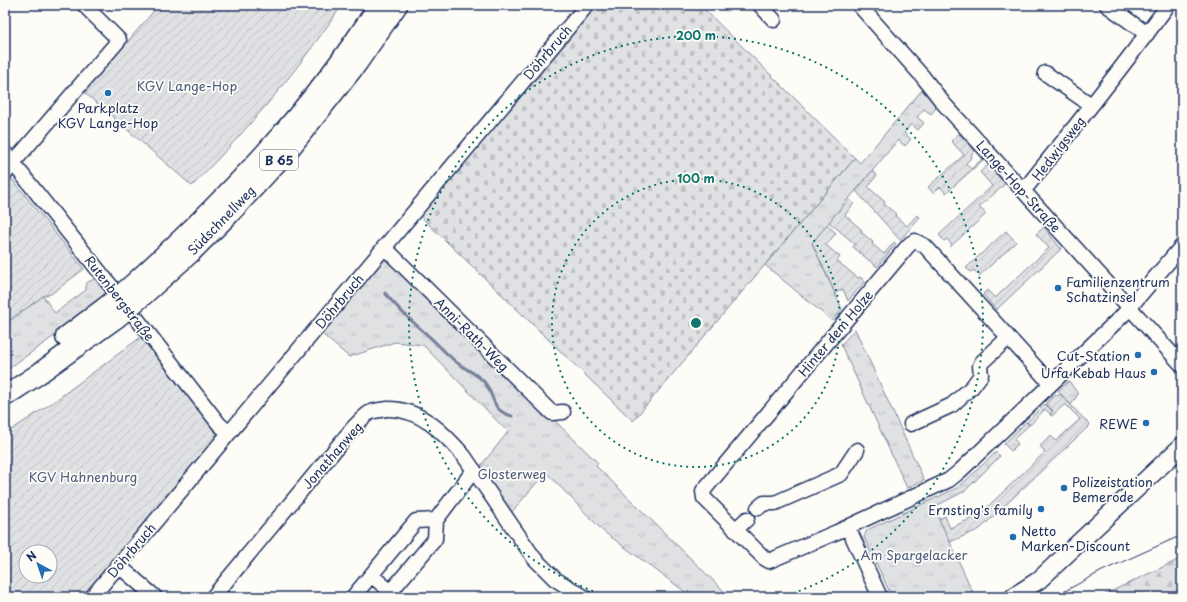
<svg xmlns="http://www.w3.org/2000/svg" width="1187" height="602" viewBox="0 0 1187 602" font-family="'Playpen Sans',sans-serif">
	<style>
		.grass { fill: url(#grass-tufts); stroke: #7e88a0 }
		.forest { fill: url(#forest-firs); stroke: #7e88a0 }
		.cemetery { fill: url(#cemetery-stones); stroke: #7e88a0 }
		.garden { fill: url(#garden-furrows); stroke: #7e88a0; fill-rule: evenodd }
		.lines { fill: none; stroke-linecap: round; stroke-linejoin: round }
		.stream { stroke: #76819c; stroke-width: 3 }
		.minor-casing { stroke: #1b2f5e; stroke-width: 17 }
		.major-casing { stroke: #1b2f5e; stroke-width: 20 }
		.highway-casing { stroke: #1b2f5e; stroke-width: 23 }
		.minor { stroke: #fdfcf7; stroke-width: 14 }
		.major { stroke: #fdfcf7; stroke-width: 17 }
		.highway { stroke: #fdfcf7; stroke-width: 20 }
		.tram { stroke: #1b2f5e; stroke-width: 1 }
		.highway-bridge-casing { stroke: #1b2f5e; stroke-width: 23; stroke-linecap: butt }
		.highway-bridge { stroke: #fdfcf7; stroke-width: 20 }
		.ring { fill: none; stroke: #0f766e; stroke-width: 2; stroke-dasharray: 2 4 }
		.poi-dot { fill: #1f6fb2; stroke: #fdfcf7; stroke-width: 1.5 }
		.labels { text-anchor: middle; dominant-baseline: central; stroke-width: 3.5; stroke-linejoin: round; paint-order: stroke }
		.shield { fill: #fdfcf7; stroke: #5f6c8c; stroke-width: 1 }
		.shield-label { font-size: 12px; font-weight: bold; fill: #1b2f5e }
		.street-label { font-size: 13px; fill: #1b2f5e; stroke: #fdfcf7 }
		.park-label { font-size: 13px; fill: #4c5c7f; stroke: #fdfcf7 }
		.poi-label { font-size: 13px; fill: #1b2f5e; stroke: #fdfcf7; text-anchor: end }
		.centre { fill: #0f766e; stroke: #fdfcf7; stroke-width: 2 }
		.ring-label { font-size: 12px; text-anchor: middle; font-weight: bold; fill: #0f766e; stroke: #fdfcf7; stroke-width: 3.5; stroke-linejoin: round; paint-order: stroke }
	</style>
	<defs>
		<pattern id="grass-tufts" width="24" height="20" patternUnits="userSpaceOnUse"><rect width="24" height="20" fill="#e0e1e3"/><path d="M3 7l-1-3M5 7V3M7 7l1-3M15 17l-1-3M17 17v-4M19 17l1-3" fill="none" stroke="#c0c1c5"/></pattern>
		<pattern id="forest-firs" width="22" height="20" patternUnits="userSpaceOnUse"><rect width="22" height="20" fill="#e0e1e3"/><path d="M5 1l3.5 6h-7zM16 11l3.5 6h-7z" fill="#c0c1c5"/></pattern>
		<pattern id="cemetery-stones" width="16" height="16" patternUnits="userSpaceOnUse"><rect width="16" height="16" fill="#e0e1e3"/><path d="M2 7V4a2 2 0 0 1 4 0v3zM10 15v-3a2 2 0 0 1 4 0v3z" fill="#c0c1c5"/></pattern>
		<pattern id="garden-furrows" width="10" height="10" patternUnits="userSpaceOnUse"><rect width="10" height="10" fill="#e0e1e3"/><path d="M-1 1l2-2M0 10L10 0M9 11l2-2" fill="none" stroke="#c0c1c5"/></pattern>
	</defs>
	<rect width="100%" height="100%" fill="#fdfcf7"/>
	<filter id="ink" filterUnits="userSpaceOnUse"><feTurbulence type="fractalNoise" baseFrequency=".025" numOctaves="2"/><feDisplacementMap in="SourceGraphic" scale="8" xChannelSelector="R" yChannelSelector="G"/><feConvolveMatrix kernelMatrix="1 2 1 2 8 2 1 2 1" color-interpolation-filters="sRGB"/></filter>
	<g filter="url(#ink)">
		<!-- grass -->
		<path class="grass" d="M922,90l15,17 -6,7 -7,-5 -7,8 7,6 -6,7 -7,-6 -7,9 7,6 -6,7 -7,-6 -86,103 30,66 -10,12 -67,-56 90,-107 5,5z
			M392,250l152,160 54,53 -2,3 134,131h-41l-5,-6 -81,-60 -57,-59 -36,42 -31,-46 29,-36 -85,-87 -28,-3 -46,15 -27,-23z
			M98,277l12,16 -57,44 -48,34v-47l38,-28 12,17 31,-23v-7z
			M855,329l69,151 -17,8 -66,-143z
			M1069,381l9,13 -7,11 -13,-14z
			M1045,404l8,8 -3,2 -5,-5 -15,16 -3,-3z
			M1026,422l3,3 -15,14 4,5 -7,7 -7,-7z
			M996,452l4,4 -35,35 -31,16 41,90h-83l-28,-60 3,-7 92,-43z"/>
		<!-- forest -->
		<path class="forest" d="M1182,558v39h-83z"/>
		<!-- cemetery -->
		<path class="cemetery" d="M597,5h103l155,153 -222,263 -213,-205z"/>
		<!-- garden -->
		<path class="garden" d="M159,5h183c-19,28 -39,55 -60,81 -28,35 -59,68 -90,100l-108,-94z
			M959,134l16,17 -4,4 1,2 -6,6 5,6 11,-10 1,1 -37,33 -6,-6 -7,6 -5,-6 36,-32 -13,-14z
			M988,165l17,19 -26,23 7,7 -36,33 2,-2 -5,-6 -3,2 -5,-6 53,-49 -12,-14z
			M872,171l5,4 -9,12 17,15 -1,2 12,10 -1,2 12,10 10,-11 3,2 -20,23 -44,-49z
			M13,180l71,89 -33,25 -8,2 -38,28v-139z
			M849,198l5,5 -9,12 17,15 -1,2 12,10 -1,2 12,10 10,-12 2,2 -19,23 -24,-20 2,-3 -26,-22z
			M827,225l9,8 -10,12 14,12 -3,4 21,17 2,-1 5,4 -17,20 -5,-12 -8,4 -23,-50z
			M1044,227l17,22 -65,61 -13,-16 4,-4 8,8 54,-50 -13,-14z
			M1006,231l10,11 -37,34 -5,-6 -3,2 -5,-4z
			M141,337l75,95v7l-132,158h-79v-163l47,-31zM26,552h24v24h-24z
			M1055,394l3,2 2,-2 30,31 -110,104 -30,13 -11,-23 6,-3 5,12 29,-13 66,-63 -5,-6 11,-10 5,5 24,-22 -15,-15 -13,12 -2,-1 3,-4 -7,-8z"/>
		<g class="lines">
			<!-- stream -->
			<path class="stream" d="M385,293c12,15 25,27 39,39 11,9 20,20 31,29 9,8 22,12 30,22 11,15 5,27 27,33"/>
			<defs>
				<path id="minor" d="M760,5l14,15
					M859,5l64,72 21,27 238,261
					M1107,5l40,29
					M1045,73l46,32
					M5,153l129,162 85,109 10,9
					M5,174l8,-11 106,-123 -35,-35
					M1023,190l6,-6c47,-59 95,-118 139,-179
					M915,241l10,5 126,138 -91,87 -11,9 -112,52 -68,29 -5,-3 -60,-60 -1,-7 204,-244 4,-4z
					M384,247l168,166 11,-1
					M1051,384l73,-70 58,-68
					M911,424l41,-19 20,-18 9,-12 -1,-9 2,-4 26,-24
					M758,508l6,-5h11l66,-29 16,-24
					M848,527l32,70
					M735,530l12,-11
					M118,565l37,32
					M371,575l26,22
					M92,597l495,-592
					M213,597l140,-169c5,-5 10,-11 16,-15 5,-3 13,-3 18,-4 33,-1 57,24 77,47l70,102 21,21 29,18
					M353,597l63,-76 20,-1
					M386,597l49,-58 1,-19 38,-50"/>
				<path id="major" d="M1013,597l26,-17 143,-134"/>
				<path id="highway" d="M130,287c93,-84 182,-176 249,-282
					M141,297l49,-44 41,-41 57,-62 69,-87 40,-58
					M66,337l40,-30
					M5,396l32,-21 79,-57"/>
			</defs>
			<!-- minor casing -->
			<use href="#minor" class="minor-casing"/>
			<!-- major casing -->
			<use href="#major" class="major-casing"/>
			<!-- highway casing -->
			<use href="#highway" class="highway-casing"/>
			<!-- minor -->
			<use href="#minor" class="minor"/>
			<!-- major -->
			<use href="#major" class="major"/>
			<!-- highway -->
			<use href="#highway" class="highway"/>
			<!-- tram -->
			<path class="tram" d="M1054,597l48,-26 80,-36"/>
			<defs>
				<path id="highway-bridge" d="M106,307l24,-20
					M116,318l25,-21"/>
			</defs>
			<!-- highway-bridge casing -->
			<use href="#highway-bridge" class="highway-bridge-casing"/>
			<!-- highway-bridge -->
			<use href="#highway-bridge" class="highway-bridge"/>
		</g>
	</g>
	<!-- distance rings -->
	<g class="ring">
		<circle cx="696" cy="323" r="144"/>
		<path d="M610 597A287 287 0 1 1 782 597"/>
	</g>
	<!-- markers -->
	<g class="poi-dot">
		<circle cx="108" cy="93" r="4"/>
		<circle cx="1058" cy="288" r="4"/>
		<circle cx="1138" cy="355" r="4"/>
		<circle cx="1154" cy="372" r="4"/>
		<circle cx="1146" cy="423" r="4"/>
		<circle cx="1064" cy="488" r="4"/>
		<circle cx="1041" cy="509" r="4"/>
		<circle cx="1013" cy="537" r="4"/>
	</g>
	<g class="labels">
		<!-- shield labels -->
		<rect class="shield" x="260" y="150" width="38" height="20" rx="3"/>
		<g class="shield-label">
			<text x="279" y="160">B 65</text>
		</g>
		<!-- street labels -->
		<g class="street-label">
			<text transform="translate(547 52) rotate(-50)">Döhrbruch</text>
			<text transform="translate(1058 148) rotate(-52)">Hedwigsweg</text>
			<text transform="translate(1019 186) rotate(48)">Lange-Hop-Straße</text>
			<text transform="translate(221 220) rotate(-46)">Südschnellweg</text>
			<text transform="translate(120 298) rotate(52)">Rutenbergstraße</text>
			<text transform="translate(339 301) rotate(-50)">Döhrbruch</text>
			<text transform="translate(835 333) rotate(-50)">Hinter dem Holze</text>
			<text transform="translate(472 334) rotate(45)">Anni-Rath-Weg</text>
			<text transform="translate(332 455) rotate(-49)">Jonathanweg</text>
			<text transform="translate(131 550) rotate(-50)">Döhrbruch</text>
		</g>
		<!-- park labels -->
		<g class="park-label">
			<text x="187" y="85">KGV Lange-Hop</text>
			<text x="512" y="473">Glosterweg</text>
			<text x="83" y="476">KGV Hahnenburg</text>
			<text x="914" y="554">Am Spargelacker</text>
		</g>
		<!-- poi labels -->
		<g class="poi-label">
			<text x="108" y="107" text-anchor="middle">Parkplatz<tspan x="108" dy="15">KGV Lange-Hop</tspan></text>
			<text x="1066" y="281" text-anchor="start">Familienzentrum<tspan x="1066" dy="15">Schatzinsel</tspan></text>
			<text x="1130" y="355">Cut-Station</text>
			<text x="1146" y="372">Urfa Kebab Haus</text>
			<text x="1138" y="423">REWE</text>
			<text x="1072" y="481" text-anchor="start">Polizeistation<tspan x="1072" dy="15">Bemerode</tspan></text>
			<text x="1033" y="509">Ernsting's family</text>
			<text x="1021" y="530" text-anchor="start">Netto<tspan x="1021" dy="15">Marken-Discount</tspan></text>
		</g>
	</g>
	<circle cx="696" cy="323" r="6" class="centre"/>
	<g class="ring-label">
		<text x="696" y="40">200 m</text>
		<text x="696" y="183">100 m</text>
	</g>
	<!-- margin -->
	<rect width="1187" height="602" fill="none" stroke="#fdfcf7" stroke-width="20"/>
	<rect x="10" y="10" width="1167" height="582" fill="none" stroke="#1b2f5e" stroke-width="1.5" filter="url(#ink)"/>
	<!-- north arrow -->
	<g transform="translate(38 564) rotate(320)"><circle r="19" fill="#fdfcf7" stroke="#a3aaba"/>
	<path d="M0-3L7 15L0 10L-7 15Z" fill="#1f6fb2"/>
	<text y="-6" font-size="11" font-weight="bold" text-anchor="middle" fill="#1b2f5e">N</text>
	</g>
</svg>
